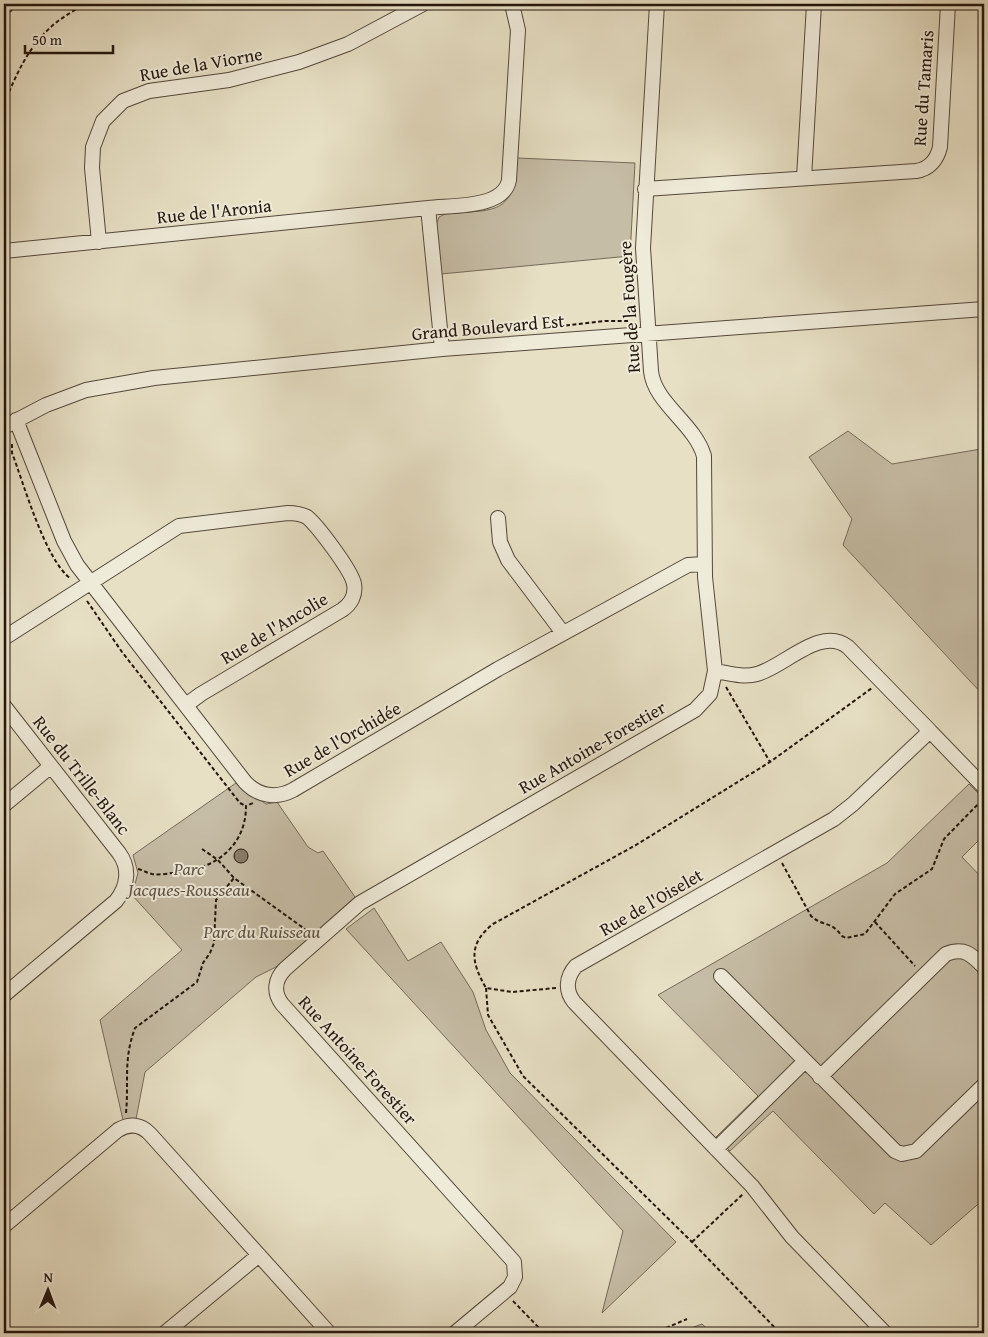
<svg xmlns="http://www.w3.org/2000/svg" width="988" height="1337" viewBox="0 0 988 1337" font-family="'Gentium Book Plus',serif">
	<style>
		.green { fill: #c6bda6; stroke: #74695a }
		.building { fill: #897f6d; stroke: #23150d }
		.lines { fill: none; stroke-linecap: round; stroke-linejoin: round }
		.minor-casing { stroke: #54483b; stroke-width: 16 }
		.major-casing { stroke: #23150d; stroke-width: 20 }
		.path { stroke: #23150d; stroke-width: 2; stroke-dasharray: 4 2.5; stroke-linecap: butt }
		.minor { stroke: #efebd9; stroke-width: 14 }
		.major { stroke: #e7e0c5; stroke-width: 18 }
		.labels { text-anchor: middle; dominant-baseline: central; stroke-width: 4; stroke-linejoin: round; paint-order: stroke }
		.street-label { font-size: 18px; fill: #23150d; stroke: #efebd9 }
		.park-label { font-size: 18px; font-style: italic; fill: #5c5043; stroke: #efebd9 }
	</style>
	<rect width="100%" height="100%" fill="#e7e0c5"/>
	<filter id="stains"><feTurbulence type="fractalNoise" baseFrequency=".004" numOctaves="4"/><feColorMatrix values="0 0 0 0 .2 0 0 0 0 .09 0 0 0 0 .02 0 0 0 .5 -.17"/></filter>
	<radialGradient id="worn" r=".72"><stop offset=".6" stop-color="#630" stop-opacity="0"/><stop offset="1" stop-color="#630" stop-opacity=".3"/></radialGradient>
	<!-- green -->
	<path class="green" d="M517,158l118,5 -5,93 -189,18 -5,-49 3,-8 6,-3c50,-5 69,3 72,-56z
		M848,431l44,33 89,-15 3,3v244l-141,-151 9,-26 -43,-62z
		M236,783l30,21 11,-2 31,45 10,6 5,-2 32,46 -79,70 -20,10 -111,95 -9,47 -13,1 -23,-100 82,-70 -50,-55 6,-22 -5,-18z
		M969,784l15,15v36l-22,22 22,23v319l-53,46 -46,-42 -11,11 -101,-103 -43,40 -14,-14 42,-41 -100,-101 229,-132z
		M374,908l34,53 33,-19 32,50 13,38 24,43 166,169 -74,71 21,-82 -277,-302z
		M702,1324l10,9h-35z"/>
	<!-- building -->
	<path class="building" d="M234 856a7 7 0 1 1 14 0a7 7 0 1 1-14 0Z"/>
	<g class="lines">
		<defs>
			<path id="minor" d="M804,178l10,-174
				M645,189l271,-18c13,-2 21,-11 24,-24l8,-143
				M428,208l14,141
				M99,242l-7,-74 1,-21 10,-26 20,-20 26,-10 80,-11 70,-18 49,-18 75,-40
				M4,251l424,-43c23,-3 76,1 81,-28l9,-150 -6,-26
				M16,420l48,121 13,24 168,217c13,14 31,17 48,8l205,-121 190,-104 16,-1
				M4,427l42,-22 40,-15 68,-12 288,-29 542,-40
				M498,518l2,24 8,18 55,73
				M4,638l175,-112 109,-13c7,0 13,1 19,4 10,8 45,54 47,67 2,11 -3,20 -12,26l-141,84 -15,11
				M715,671c13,2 28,7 42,3 27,-7 64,-49 91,-27l82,84 -77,73 -19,15 -258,147c-10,11 -11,25 -2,36l178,184 40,51 93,96
				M4,706l115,147c11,15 9,33 -3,48l-112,94
				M930,731l54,56
				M4,805l47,-39
				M721,976l174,175 7,3 14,-3 68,-66
				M820,1077l126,-123c18,-7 25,0 38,13
				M716,1149l89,-88
				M4,1226l114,-96c12,-7 23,-6 32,4l179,199
				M165,1333l94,-78
				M455,1333l55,-46 5,-10 -1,-15 -232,-258c-9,-12 -7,-25 3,-35l75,-66 335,-193 15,-16 5,-23 -10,-94 -1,-121c-9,-32 -50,-53 -53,-85l-8,-123 14,-244"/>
			<path id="major" d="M4,5l1,-1"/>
		</defs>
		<!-- minor casing -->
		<use href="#minor" class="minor-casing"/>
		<!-- major casing -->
		<use href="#major" class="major-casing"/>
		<!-- path -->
		<path class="path" d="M4,104c12,-29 24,-57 48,-78 10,-9 22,-15 32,-22
			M553,327l52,-6h23
			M12,444v9c12,31 33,107 59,126
			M87,601l35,51 118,151 6,3
			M726,687l44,75 102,-74
			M202,849l16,11 16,18 75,54
			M782,863l29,53c12,11 19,4 31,20l4,2 19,-4 30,-40 37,-25 12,-30 38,-39
			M138,869c5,1 9,4 14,5 6,1 14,0 20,-1 39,-2 74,-24 74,-67l7,-3
			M875,922l40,44
			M486,988l2,27 35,61 169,166 88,91
			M556,988l-44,4 -26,-4c-15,-26 -18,-44 7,-64l143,-79 134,-83
			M126,1113c3,-32 -3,-53 9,-85l62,-46 6,-19 7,-10 4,-10 2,-43 18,-22
			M692,1242l51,-48
			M513,1301l31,32
			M654,1333l33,-14"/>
		<!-- minor -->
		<use href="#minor" class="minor"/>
		<!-- major -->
		<use href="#major" class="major"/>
	</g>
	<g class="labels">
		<!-- street labels -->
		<g class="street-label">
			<text transform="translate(201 64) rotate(-10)">Rue de la Viorne</text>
			<text transform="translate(923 88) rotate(-86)">Rue du Tamaris</text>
			<text transform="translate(214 211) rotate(-6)">Rue de l'Aronia</text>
			<text transform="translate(629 307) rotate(-94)">Rue de la Fougère</text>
			<text transform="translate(488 327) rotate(-5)">Grand Boulevard Est</text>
			<text transform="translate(274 628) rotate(-31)">Rue de l'Ancolie</text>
			<text transform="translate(342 739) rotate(-30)">Rue de l'Orchidée</text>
			<text transform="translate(592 747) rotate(-30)">Rue Antoine-Forestier</text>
			<text transform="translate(82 775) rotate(52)">Rue du Trille-Blanc</text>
			<text transform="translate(651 902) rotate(-30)">Rue de l'Oiselet</text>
			<text transform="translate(358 1060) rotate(48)">Rue Antoine-Forestier</text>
		</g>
		<!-- park labels -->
		<g class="park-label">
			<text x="189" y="868">Parc<tspan x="189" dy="21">Jacques-Rousseau</tspan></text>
			<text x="262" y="931">Parc du Ruisseau</text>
		</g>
	</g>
	<!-- margin -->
	<rect width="988" height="1337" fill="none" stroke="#e7e0c5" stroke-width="20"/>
	<rect x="5" y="5" width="978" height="1327" fill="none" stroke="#23150d" stroke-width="2.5"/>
	<rect x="10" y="10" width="968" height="1317" fill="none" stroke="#23150d"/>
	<!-- north arrow -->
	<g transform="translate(48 1290) rotate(1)" stroke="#efebd9" stroke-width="4" paint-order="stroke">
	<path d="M0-4L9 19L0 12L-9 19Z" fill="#23150d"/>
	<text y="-8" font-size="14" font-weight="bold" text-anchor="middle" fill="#23150d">N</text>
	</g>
	<!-- scale -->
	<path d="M25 45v8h88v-8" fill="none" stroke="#23150d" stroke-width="2.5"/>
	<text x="32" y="45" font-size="15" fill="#23150d" stroke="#efebd9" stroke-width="4" paint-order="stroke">50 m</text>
	<rect width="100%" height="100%" filter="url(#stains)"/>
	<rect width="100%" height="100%" fill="url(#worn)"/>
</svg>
